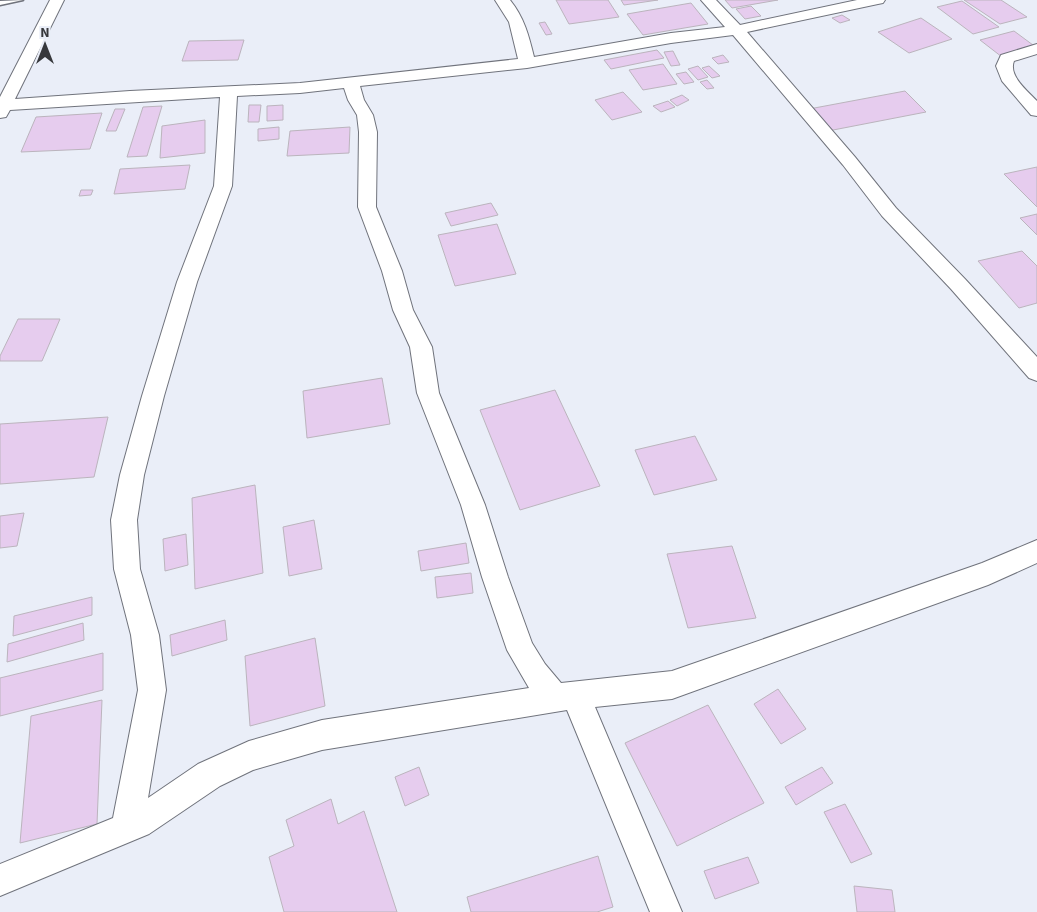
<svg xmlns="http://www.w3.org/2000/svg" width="1037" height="912" viewBox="0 0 1037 912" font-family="'Source Sans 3',sans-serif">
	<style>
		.building { fill: #e6ccee; stroke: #bbb4bd }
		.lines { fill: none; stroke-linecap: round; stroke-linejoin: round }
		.service-casing { stroke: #70737c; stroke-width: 3 }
		.minor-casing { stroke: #70737c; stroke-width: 2 }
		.service { fill: #fff; fill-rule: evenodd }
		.minor { fill: #fff; fill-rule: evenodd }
	</style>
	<rect width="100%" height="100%" fill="#eaeef8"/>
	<!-- building -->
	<path class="building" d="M556,0h52l11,17 -50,7z
		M621,0h37l-34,5z
		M725,0h53l-46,8z
		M964,0h37l26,17 -27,7z
		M962,1l37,26 -26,7 -36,-27z
		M691,3l17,21 -65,11 -16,-21z
		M751,6l10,10 -16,3 -9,-10z
		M842,15l8,5 -10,3 -8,-5z
		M921,18l31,21 -43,14 -31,-21z
		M545,22l7,12 -6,1 -7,-12z
		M1014,31l23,17 -35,9 -22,-17z
		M244,40l-6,20 -56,1 7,-20z
		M657,50l7,8 -53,11 -7,-9z
		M673,51l7,14 -9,1 -7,-14z
		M723,55l6,7 -11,2 -6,-6z
		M663,64l14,20 -34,6 -14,-20z
		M698,66l10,11 -10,3 -10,-11z
		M709,66l11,10 -8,2 -10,-10z
		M686,72l8,10 -10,2 -8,-10z
		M707,80l7,8 -7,1 -7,-7z
		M905,91l21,21 -98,19 -19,-22z
		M623,92l19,20 -30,8 -17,-20z
		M682,95l7,5 -12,6 -7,-6z
		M668,101l7,6 -14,5 -8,-6z
		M249,105h12l-2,17h-11z
		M283,105v15l-16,1v-15z
		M162,106l-15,50 -20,1 16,-50z
		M115,109h10l-9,22h-10z
		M102,113l-12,36 -69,3 15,-35z
		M205,120v33l-45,5 2,-32z
		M279,127v12l-21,2v-12z
		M350,127l-1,26 -62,3 3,-25z
		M190,165l-5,24 -71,5 6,-25z
		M1037,167v40l-33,-33z
		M81,190h12l-2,5 -12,1z
		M491,203l7,12 -47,11 -6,-13z
		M1037,214v21l-17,-17z
		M497,224l19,50 -61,12 -17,-51z
		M1022,251l15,15v37l-18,5 -41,-47z
		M18,319h42l-18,42h-42v-5z
		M382,378l8,46 -83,14 -4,-47z
		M555,390l45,96 -80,24 -40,-100z
		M108,417l-14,60 -94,7v-60z
		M695,436l22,44 -63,15 -19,-45z
		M255,485l8,88 -68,16 -3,-91z
		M24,513l-7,33 -17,2v-32z
		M314,520l8,49 -33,7 -6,-49z
		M186,534l2,31 -23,6 -2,-32z
		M466,543l3,20 -48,8 -3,-20z
		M732,546l24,72 -68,10 -21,-74z
		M471,573l2,20 -36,5 -2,-21z
		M92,597v18l-79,21 1,-20z
		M225,620l2,20 -55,16 -2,-21z
		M83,623l1,17 -77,22 1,-18z
		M315,638l10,68 -75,20 -5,-70z
		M103,653v37l-103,26v-38z
		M778,689l28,40 -25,15 -27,-40z
		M102,700l-5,124 -77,19 11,-127z
		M708,705l56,98 -87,43 -52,-103z
		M419,767l10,28 -24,11 -10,-29z
		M822,767l11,16 -37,22 -11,-18z
		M331,799l7,25 26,-13 33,101h-113l-15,-55 25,-11 -8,-26z
		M845,804l27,50 -21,9 -27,-51z
		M598,856l15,51 -16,5h-126l-4,-15z
		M748,857l11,26 -44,16 -11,-28z
		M854,886l38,4 3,22h-38z"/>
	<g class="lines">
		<defs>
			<path id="service" d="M23,0l-23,5v-4z"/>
			<path id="minor" d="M50,0h14l-49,99 115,-8 170,-8 218,-24 -9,-37 -14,-22h15c14,17 19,36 24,57l137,-24 54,-6 -24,-27h15l24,25 117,-25h28l-2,3 -5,1 -131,28 108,125 41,51 69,71 72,78v24l-8,-3 -78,-89 -69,-73 -39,-51 -110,-130 -62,8 -144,25 -167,18 4,14 9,15 4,17 -1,75 26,64 11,39 19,37 7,46 46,112 23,72 24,66 13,21 16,19 111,-12 310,-108 55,-23v23l-49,22 -316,114 -77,8 87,205h-32l-83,-202 -245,40 -69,20 -33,16 -71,48 -149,62v-32l113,-46 25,-128 -7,-55 -17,-66 -3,-49 9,-45 22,-79 35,-114 37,-96 6,-89 -210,13 -4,7 -6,1v-21zM344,88l4,12 9,15 2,17 -1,75 24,64 11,39 17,37 7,46 44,112 21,72 25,73 22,38 -207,32 -73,21 -51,23 -50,34 18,-108 -7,-55 -19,-66 -3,-49 7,-45 20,-79 33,-114 35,-96 5,-90 63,-3z
				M1037,44v10l-23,7c-6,15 14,30 23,40v15l-6,-1 -29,-34 -6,-15 5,-11z"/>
		</defs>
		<!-- service casing -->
		<use href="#service" class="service-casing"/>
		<!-- minor casing -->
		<use href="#minor" class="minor-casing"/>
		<!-- service -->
		<use href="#service" class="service"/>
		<!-- minor -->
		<use href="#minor" class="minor"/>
	</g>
	<!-- north arrow -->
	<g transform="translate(45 45)" stroke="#eaeef8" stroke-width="4" paint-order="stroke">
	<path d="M0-4L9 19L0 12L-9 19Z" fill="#37383c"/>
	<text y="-8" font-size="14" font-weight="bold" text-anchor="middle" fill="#37383c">N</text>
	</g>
</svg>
